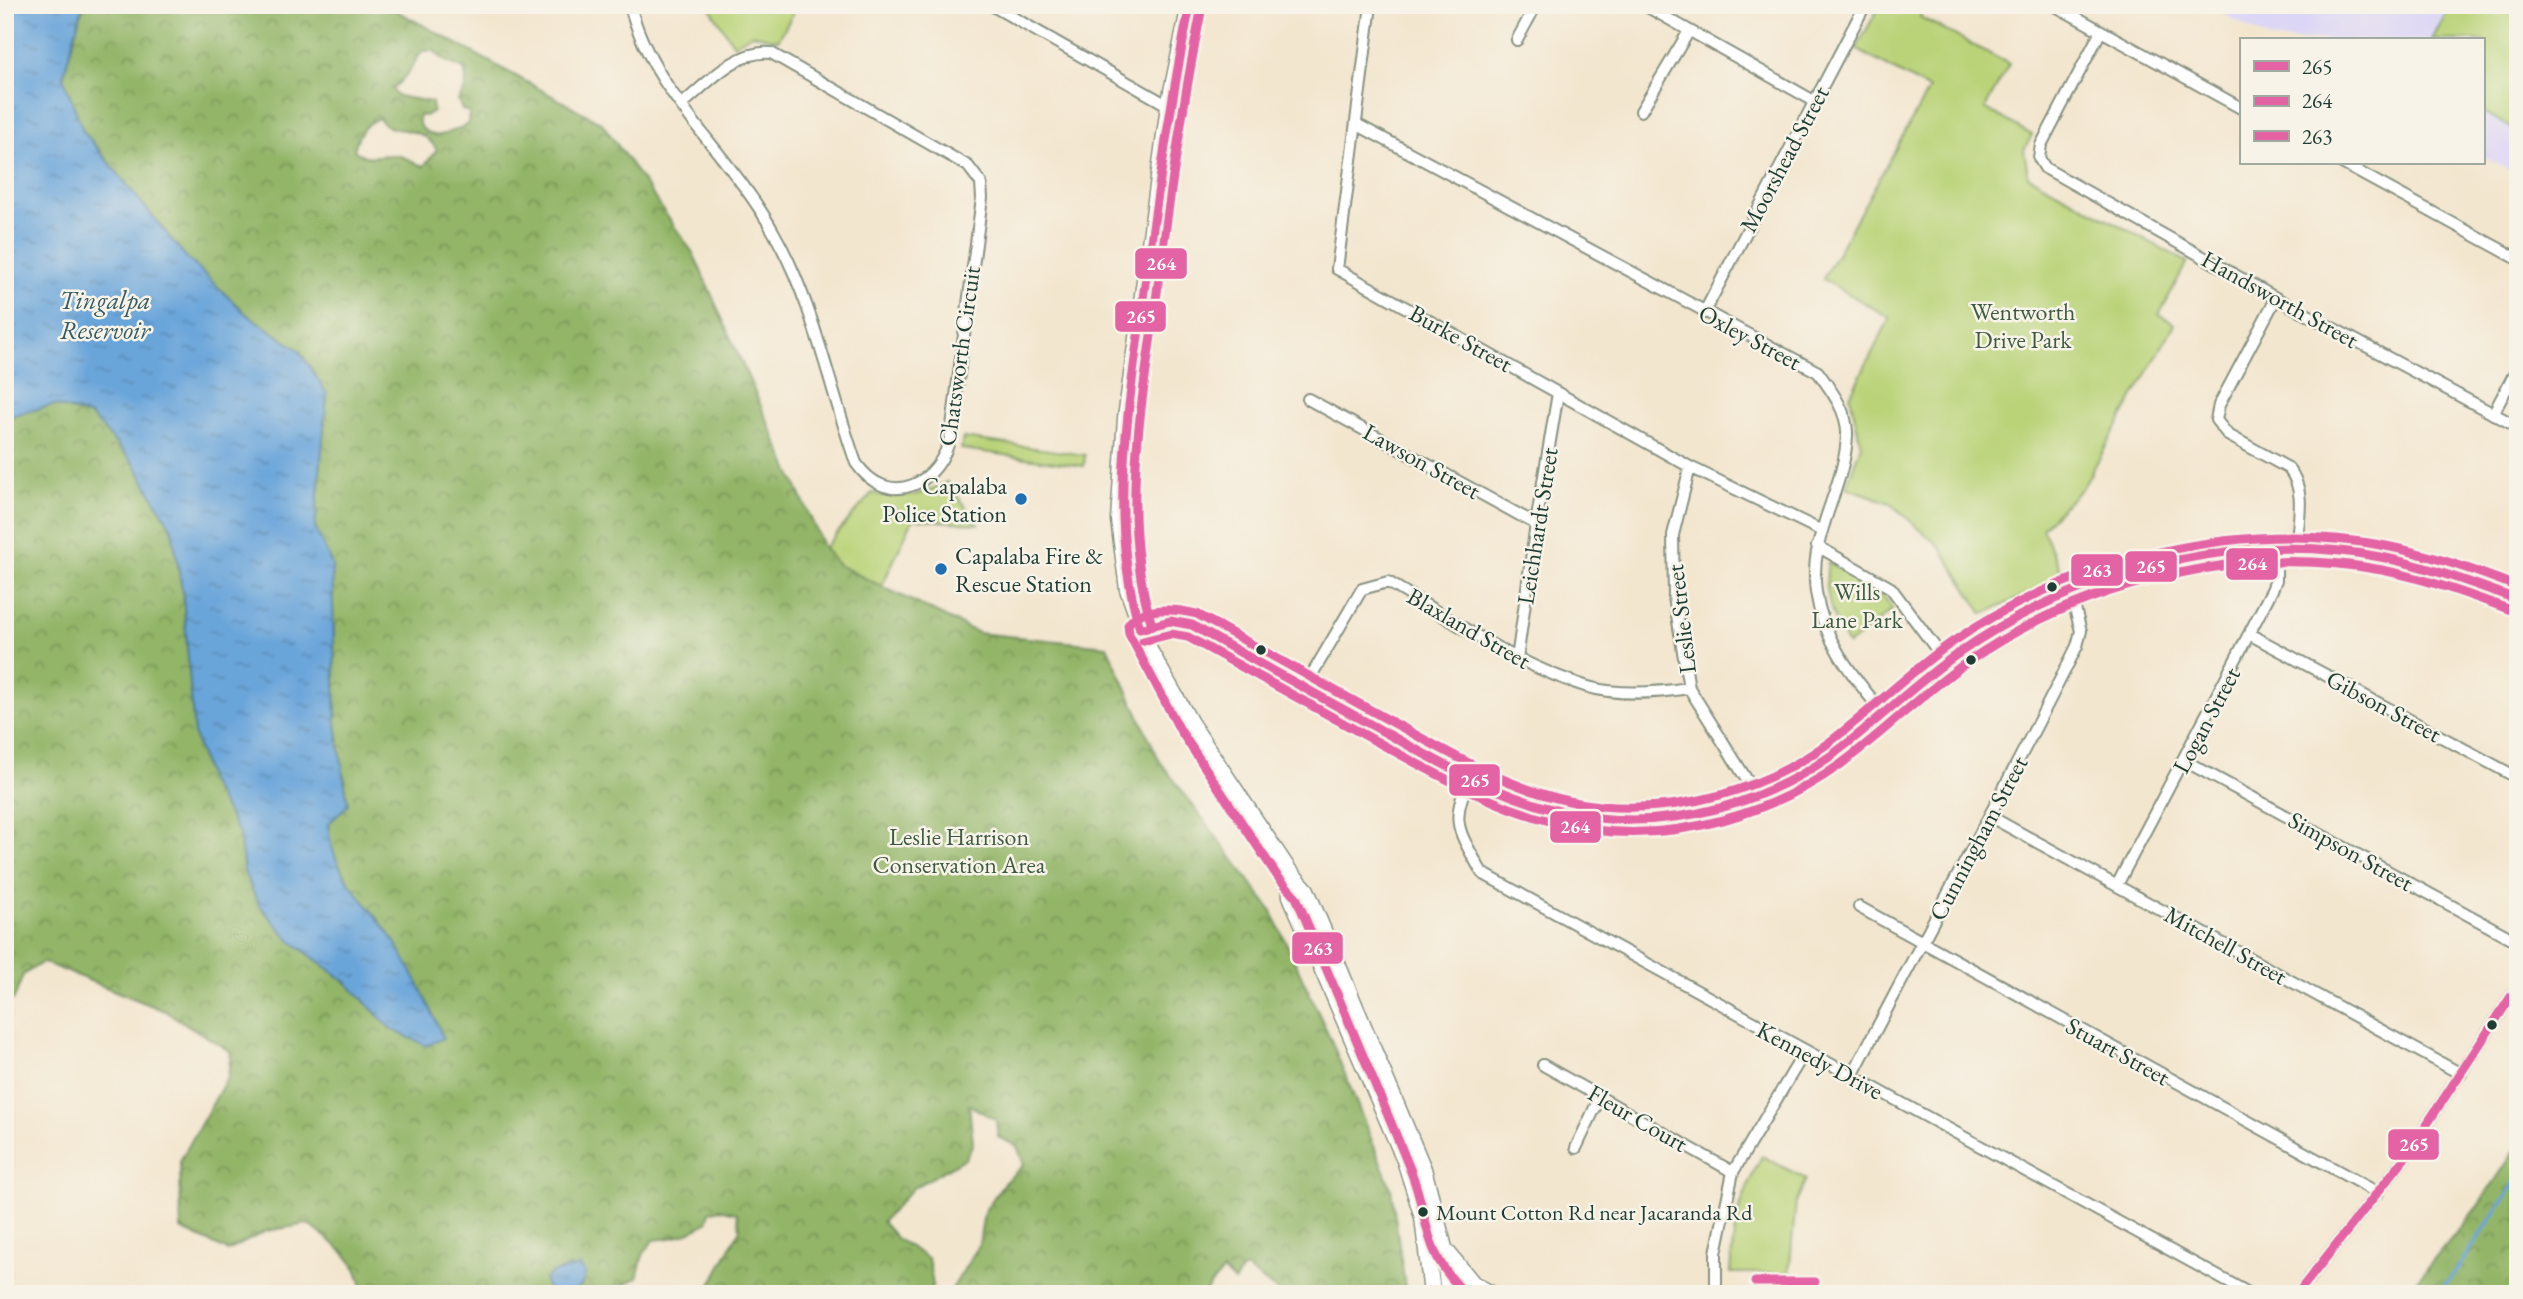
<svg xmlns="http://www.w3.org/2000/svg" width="2523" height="1299" viewBox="0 0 2523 1299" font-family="'EB Garamond',serif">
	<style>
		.built { fill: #dcd6f6 }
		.green { fill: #bad378; stroke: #6c8856; stroke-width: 2 }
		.forest { fill: url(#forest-crowns); stroke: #59794e; stroke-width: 2; fill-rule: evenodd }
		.water { fill: url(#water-ripples); stroke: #457187; stroke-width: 2 }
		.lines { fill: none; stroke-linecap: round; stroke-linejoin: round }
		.stream { stroke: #6ba5da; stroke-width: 3.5 }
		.street-casing { stroke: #899282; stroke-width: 14 }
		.primary-casing { stroke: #899282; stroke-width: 19 }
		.street { stroke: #fff; stroke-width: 10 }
		.primary { stroke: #fff; stroke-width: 16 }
		.bus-1-casing { stroke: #f7f3e8; stroke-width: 14 }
		.bus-2-casing { stroke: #f7f3e8; stroke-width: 14 }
		.bus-3-casing { stroke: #f7f3e8; stroke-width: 14 }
		.bus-1 { stroke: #e463a4; stroke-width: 9 }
		.bus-2 { stroke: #e463a4; stroke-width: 9 }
		.bus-3 { stroke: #e463a4; stroke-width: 9 }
		.poi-dot { fill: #1f6fb2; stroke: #f7f3e8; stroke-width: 2.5 }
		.bus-dot { fill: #1f3d34; stroke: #f7f3e8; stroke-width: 2.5 }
		.labels { text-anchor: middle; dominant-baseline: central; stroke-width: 5; stroke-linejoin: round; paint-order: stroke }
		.bus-label { font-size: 22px; fill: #1f3d34; stroke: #f7f3e8; text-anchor: start }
		.street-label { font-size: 24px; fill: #1f3d34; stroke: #f7f3e8 }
		.park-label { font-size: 24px; fill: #3e5b42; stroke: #f7f3e8 }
		.poi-label { font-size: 24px; fill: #1f3d34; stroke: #f7f3e8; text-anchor: end }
		.water-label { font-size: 26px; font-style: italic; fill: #365c66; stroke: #f7f3e8 }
		.line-badge { stroke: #f7f3e8; stroke-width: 2.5 }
		.badge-label { font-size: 19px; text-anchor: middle; font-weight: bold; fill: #fff }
	</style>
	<defs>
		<pattern id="forest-crowns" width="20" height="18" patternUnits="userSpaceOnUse" patternTransform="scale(1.75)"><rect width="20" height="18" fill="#93b568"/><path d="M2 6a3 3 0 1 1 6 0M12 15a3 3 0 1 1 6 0" fill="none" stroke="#779456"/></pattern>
		<pattern id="water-ripples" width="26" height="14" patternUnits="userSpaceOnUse" patternTransform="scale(1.75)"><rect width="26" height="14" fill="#6ba5da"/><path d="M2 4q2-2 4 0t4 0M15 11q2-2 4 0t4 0" fill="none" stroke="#5788b2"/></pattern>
	</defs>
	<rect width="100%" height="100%" fill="#f7f3e8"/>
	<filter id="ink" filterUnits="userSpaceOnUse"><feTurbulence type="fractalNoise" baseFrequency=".0143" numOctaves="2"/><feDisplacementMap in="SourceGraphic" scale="14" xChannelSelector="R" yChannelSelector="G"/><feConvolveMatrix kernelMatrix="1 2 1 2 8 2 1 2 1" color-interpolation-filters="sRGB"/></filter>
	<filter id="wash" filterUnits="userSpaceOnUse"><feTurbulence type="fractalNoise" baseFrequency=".00686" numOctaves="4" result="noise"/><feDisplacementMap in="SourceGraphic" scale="28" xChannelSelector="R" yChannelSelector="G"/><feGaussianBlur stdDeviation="1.57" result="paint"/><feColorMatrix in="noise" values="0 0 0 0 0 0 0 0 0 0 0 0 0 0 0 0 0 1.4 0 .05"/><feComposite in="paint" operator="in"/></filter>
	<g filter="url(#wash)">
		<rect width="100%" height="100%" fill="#f3e6cf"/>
		<!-- built -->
		<path class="built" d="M2207,5h311v170l-35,-19v-116h-212z"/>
		<!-- green -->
		<path class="green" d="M708,5h90l-20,35 -26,-6 -18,11z
			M1880,5h46l-6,12 89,47 -24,44 47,27 -8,15 4,26 159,86 -28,53 16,9 -92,163 -41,41 22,50 -81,36 -43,-67 -50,-44 -44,-16 15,-42 -11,-49 40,-78 -67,-39 106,-190 -73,-40z
			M2451,5h67v113l-6,10 -29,-16v-72h-51z
			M963,438l122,17 -1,11 -123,-17z
			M947,482l31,42 -65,-5 -32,69 -43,-23 -14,-17 48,-55c29,7 49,3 75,-11z
			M1828,563l49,24 16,22 -45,36c-16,-25 -25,-53 -20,-82z
			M1762,1156l44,23 -10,22 -7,72h-59c3,-46 10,-76 32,-117z"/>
		<!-- forest -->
		<path class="forest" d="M83,5h303l216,118 91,130 131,295 14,17 140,68 129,13 52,114 112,150 60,130 60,148 15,106h-125l-35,-26 -5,2 -6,12 -12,-11 -17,19 1,4h-258l30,-49 5,-33 19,-28 21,-19 -7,-19 -19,-9 -2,-17 -27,-15 4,38 -7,15 -53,30 -31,34 15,17 31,19 5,27 -7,9h-220l34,-65 -3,-16 -18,-4 -9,3 -3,10c-18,12 -32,17 -54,18l-10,15 -6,23 -12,6 -7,10h-47l11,-10 -11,-15 -11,1 -13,18 9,6h-195c5,-31 -32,-54 -53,-70l-42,7 -38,20 -47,-22 -1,-68 48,-85 3,-24 -66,-41 -122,-49 -20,13 -9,24 -9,3v-585l49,-12 37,11 43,47 38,66 11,65 11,140 15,47 30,52 5,38 15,34 32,36 54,40 46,48 -3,-96 -36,-43 -22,-40 -2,-26 20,-19 -12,-81 -4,-159 -17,-38 12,-133 -28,-44 -54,-37 -60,-57 -102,-125 -20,-54zM422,51h12l11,10 19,8c4,13 2,21 -6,31l4,10 7,2 -1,13c-20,6 -32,20 -49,0v-10l6,1 8,-5 -1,-9 -35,-6 -5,-7 14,-13zM379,118c11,20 40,2 58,32l-13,16c-9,-2 -13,-6 -21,-9 -17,-7 -33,7 -49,-7 3,-14 11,-27 25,-32z
			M2518,1146v148h-112l72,-88z"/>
		<!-- water -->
		<path class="water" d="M5,5h78l-20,72 20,54 102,125 60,57 54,37 28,44 -12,133 17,38 4,159 12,81 -20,19c4,52 36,73 63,112 21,33 37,65 52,102l-16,8 -36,-17 -46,-48 -54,-40 -32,-36 -15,-33 -5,-39 -30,-52 -15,-47 -11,-140 -11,-65 -38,-66 -43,-47 -37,-11 -49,12z
			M580,1266l5,8 -3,10 -11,10h-15l-9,-6 -2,-9 7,-6z"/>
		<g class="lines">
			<!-- stream -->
			<path class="stream" d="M2437,1294l19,-23 62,-92"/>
		</g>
	</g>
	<g filter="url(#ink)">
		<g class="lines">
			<defs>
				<path id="street" d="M630,5c22,89 101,149 144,228 40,70 55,154 82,230 33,48 85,21 95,-29l31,-236 -1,-15 -13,-17 -197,-113c-35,-4 -64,31 -90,52
					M991,5l178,101
					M1371,5l-34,264 353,198 130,63
					M1644,5l170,96
					M2054,5l187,103
					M2101,31l-60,114 -2,13 6,10 231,130 242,129
					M1517,40l19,-35
					M1641,111l48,-80
					M1356,124l462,248c13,18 30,40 29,63 -2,55 -39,99 -31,157 7,49 37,84 67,121
					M2342,163l176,96
					M2276,298l-57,107 -3,15 12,15 60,33c19,21 10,54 8,80
					M1704,313l161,-308
					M1308,399l228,125
					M2493,414l25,-47
					M1690,467l-17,68 1,62 15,91 68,108
					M1817,546l74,42 55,74
					M1140,629l30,-8 22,4c63,36 127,71 191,106 69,37 135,79 215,87 82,8 166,-14 234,-63 49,-36 91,-80 143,-113 161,-103 369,-124 543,-42
					M2251,635l267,143
					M1517,659l19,-135 22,-131
					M1304,688l58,-99 26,-7c64,38 127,83 200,105 32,9 68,6 101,1
					M2185,761l333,181
					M1470,778c-22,45 -10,54 12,95l768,421
					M1991,817l470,257
					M2117,885l155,-295 4,-10v-31
					M1859,907l519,286
					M1543,1065l190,107
					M1852,1076c74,-144 153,-285 225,-430l4,-15 -10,-37
					M1576,1148l24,-51
					M1716,1294v-41l17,-81 71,-119
					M1755,1294h60
					M2297,1294l107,-135 114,-173"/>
				<path id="primary" d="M1190,5l-21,101 -43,312 -7,102 9,69 22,63 40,71 98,147 18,20 117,279 21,79 5,46
					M1288,870l3,26 114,264 18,57 9,77
					M1445,1250l28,34 18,10"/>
			</defs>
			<!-- street casing -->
			<use href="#street" class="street-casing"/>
			<!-- primary casing -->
			<use href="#primary" class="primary-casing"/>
			<!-- street -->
			<use href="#street" class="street"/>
			<!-- primary -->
			<use href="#primary" class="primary"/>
			<defs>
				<path id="bus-1" d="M1140,629l30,-8 22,4c61,35 123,69 185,103 69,38 140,81 221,90 82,9 166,-15 234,-63 43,-31 81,-70 124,-100 120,-85 286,-127 430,-97 46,10 88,25 132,42
					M1140,629c-33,-111 -11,-219 3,-331 14,-98 27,-195 47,-293
					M2297,1294l107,-135 114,-173"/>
				<path id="bus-2" d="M1152,625c-33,-108 -11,-215 4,-325 13,-98 26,-195 46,-293
					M1143,641l28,-7 17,3c61,34 123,68 184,102 71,39 141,80 221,91 87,11 178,-16 248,-66 43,-32 81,-70 125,-101 117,-82 274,-119 416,-93 46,9 88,25 132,41"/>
				<path id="bus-3" d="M1755,1282h60
					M1466,1294c-46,-44 -35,-73 -56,-125 -37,-91 -76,-182 -114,-272l-18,-20 -98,-147 -51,-96 -1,-9c12,-20 50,-16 69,-11 65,36 131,73 197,109 65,35 131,76 207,83 80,7 161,-15 226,-62 43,-32 80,-70 124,-101 123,-85 288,-125 435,-97 46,9 89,24 132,41"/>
			</defs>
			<!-- bus-1 casing -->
			<use href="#bus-1" class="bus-1-casing"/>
			<!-- bus-2 casing -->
			<use href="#bus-2" class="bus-2-casing"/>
			<!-- bus-3 casing -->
			<use href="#bus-3" class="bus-3-casing"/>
			<!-- bus-1 -->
			<use href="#bus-1" class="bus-1"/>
			<!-- bus-2 -->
			<use href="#bus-2" class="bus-2"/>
			<!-- bus-3 -->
			<use href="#bus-3" class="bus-3"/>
		</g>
	</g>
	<!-- markers -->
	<g class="poi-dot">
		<circle cx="1021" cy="499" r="7"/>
		<circle cx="941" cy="569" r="7"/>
	</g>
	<g class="bus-dot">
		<circle cx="2052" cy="587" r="6"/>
		<circle cx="1261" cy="650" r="6"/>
		<circle cx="1971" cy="660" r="6"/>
		<circle cx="2492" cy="1025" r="6"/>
		<circle cx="1423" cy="1212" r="6"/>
	</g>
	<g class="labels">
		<!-- bus labels -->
		<g class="bus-label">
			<text x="1436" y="1212">Mount Cotton Rd near Jacaranda Rd</text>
		</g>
		<!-- street labels -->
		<g class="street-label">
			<text transform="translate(1784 159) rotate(-62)">Moorshead Street</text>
			<text transform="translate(2280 299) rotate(29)">Handsworth Street</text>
			<text transform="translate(1750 337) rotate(28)">Oxley Street</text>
			<text transform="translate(1461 338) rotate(29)">Burke Street</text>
			<text transform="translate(959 356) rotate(-82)">Chatsworth Circuit</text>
			<text transform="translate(1422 461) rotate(29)">Lawson Street</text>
			<text transform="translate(1537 526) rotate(-81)">Leichhardt Street</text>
			<text transform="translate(1681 619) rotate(-97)">Leslie Street</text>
			<text transform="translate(1469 628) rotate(30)">Blaxland Street</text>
			<text transform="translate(2384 706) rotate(28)">Gibson Street</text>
			<text transform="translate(2206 720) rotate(-62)">Logan Street</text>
			<text transform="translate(1978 838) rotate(-62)">Cunningham Street</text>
			<text transform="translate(2351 851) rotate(29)">Simpson Street</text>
			<text transform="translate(2226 945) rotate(29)">Mitchell Street</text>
			<text transform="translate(2118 1051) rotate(29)">Stuart Street</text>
			<text transform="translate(1820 1060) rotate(28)">Kennedy Drive</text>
			<text transform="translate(1638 1118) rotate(30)">Fleur Court</text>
		</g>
		<!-- park labels -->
		<g class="park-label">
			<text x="2023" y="311">Wentworth<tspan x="2023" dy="28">Drive Park</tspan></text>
			<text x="1857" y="591">Wills<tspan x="1857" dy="28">Lane Park</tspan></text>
			<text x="959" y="836">Leslie Harrison<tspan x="959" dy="28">Conservation Area</tspan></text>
		</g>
		<!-- poi labels -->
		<g class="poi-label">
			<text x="1007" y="485">Capalaba<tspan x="1007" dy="28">Police Station</tspan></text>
			<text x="955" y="555" text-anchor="start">Capalaba Fire &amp;<tspan x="955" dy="28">Rescue Station</tspan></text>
		</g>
		<!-- water labels -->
		<g class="water-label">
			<text x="105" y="300">Tingalpa<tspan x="105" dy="30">Reservoir</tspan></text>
		</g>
	</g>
	<g class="line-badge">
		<rect x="1134" y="247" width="54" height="33" rx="7" fill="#e463a4"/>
		<rect x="1114" y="300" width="53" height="33" rx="7" fill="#e463a4"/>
		<rect x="2225" y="547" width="54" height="34" rx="7" fill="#e463a4"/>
		<rect x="2124" y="550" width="54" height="33" rx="7" fill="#e463a4"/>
		<rect x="2070" y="553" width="54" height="34" rx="7" fill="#e463a4"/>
		<rect x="1448" y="763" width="53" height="34" rx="7" fill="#e463a4"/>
		<rect x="1549" y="810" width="53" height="34" rx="7" fill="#e463a4"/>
		<rect x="1291" y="931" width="53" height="34" rx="7" fill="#e463a4"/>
		<rect x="2387" y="1128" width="53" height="33" rx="7" fill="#e463a4"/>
	</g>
	<g class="badge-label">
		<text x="1161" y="270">264</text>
		<text x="1141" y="323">265</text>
		<text x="2252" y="570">264</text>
		<text x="2151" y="573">265</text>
		<text x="2097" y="577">263</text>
		<text x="1475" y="787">265</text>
		<text x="1575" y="833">264</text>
		<text x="1318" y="955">263</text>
		<text x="2414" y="1151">265</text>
	</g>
	<!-- margin -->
	<rect width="2523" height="1299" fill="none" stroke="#f7f3e8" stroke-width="28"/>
	<!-- legend -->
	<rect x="2240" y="38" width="245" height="126" fill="#f7f3e8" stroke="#a1aaa0" stroke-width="2"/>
	<rect x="2254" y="61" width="35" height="10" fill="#e463a4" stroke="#a1aaa0" stroke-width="2"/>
	<text x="2302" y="74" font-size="21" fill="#1f3d34">265</text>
	<rect x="2254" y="96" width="35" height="10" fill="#e463a4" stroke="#a1aaa0" stroke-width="2"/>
	<text x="2302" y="108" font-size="21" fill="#1f3d34">264</text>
	<rect x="2254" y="131" width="35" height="10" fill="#e463a4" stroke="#a1aaa0" stroke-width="2"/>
	<text x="2302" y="144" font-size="21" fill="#1f3d34">263</text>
</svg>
